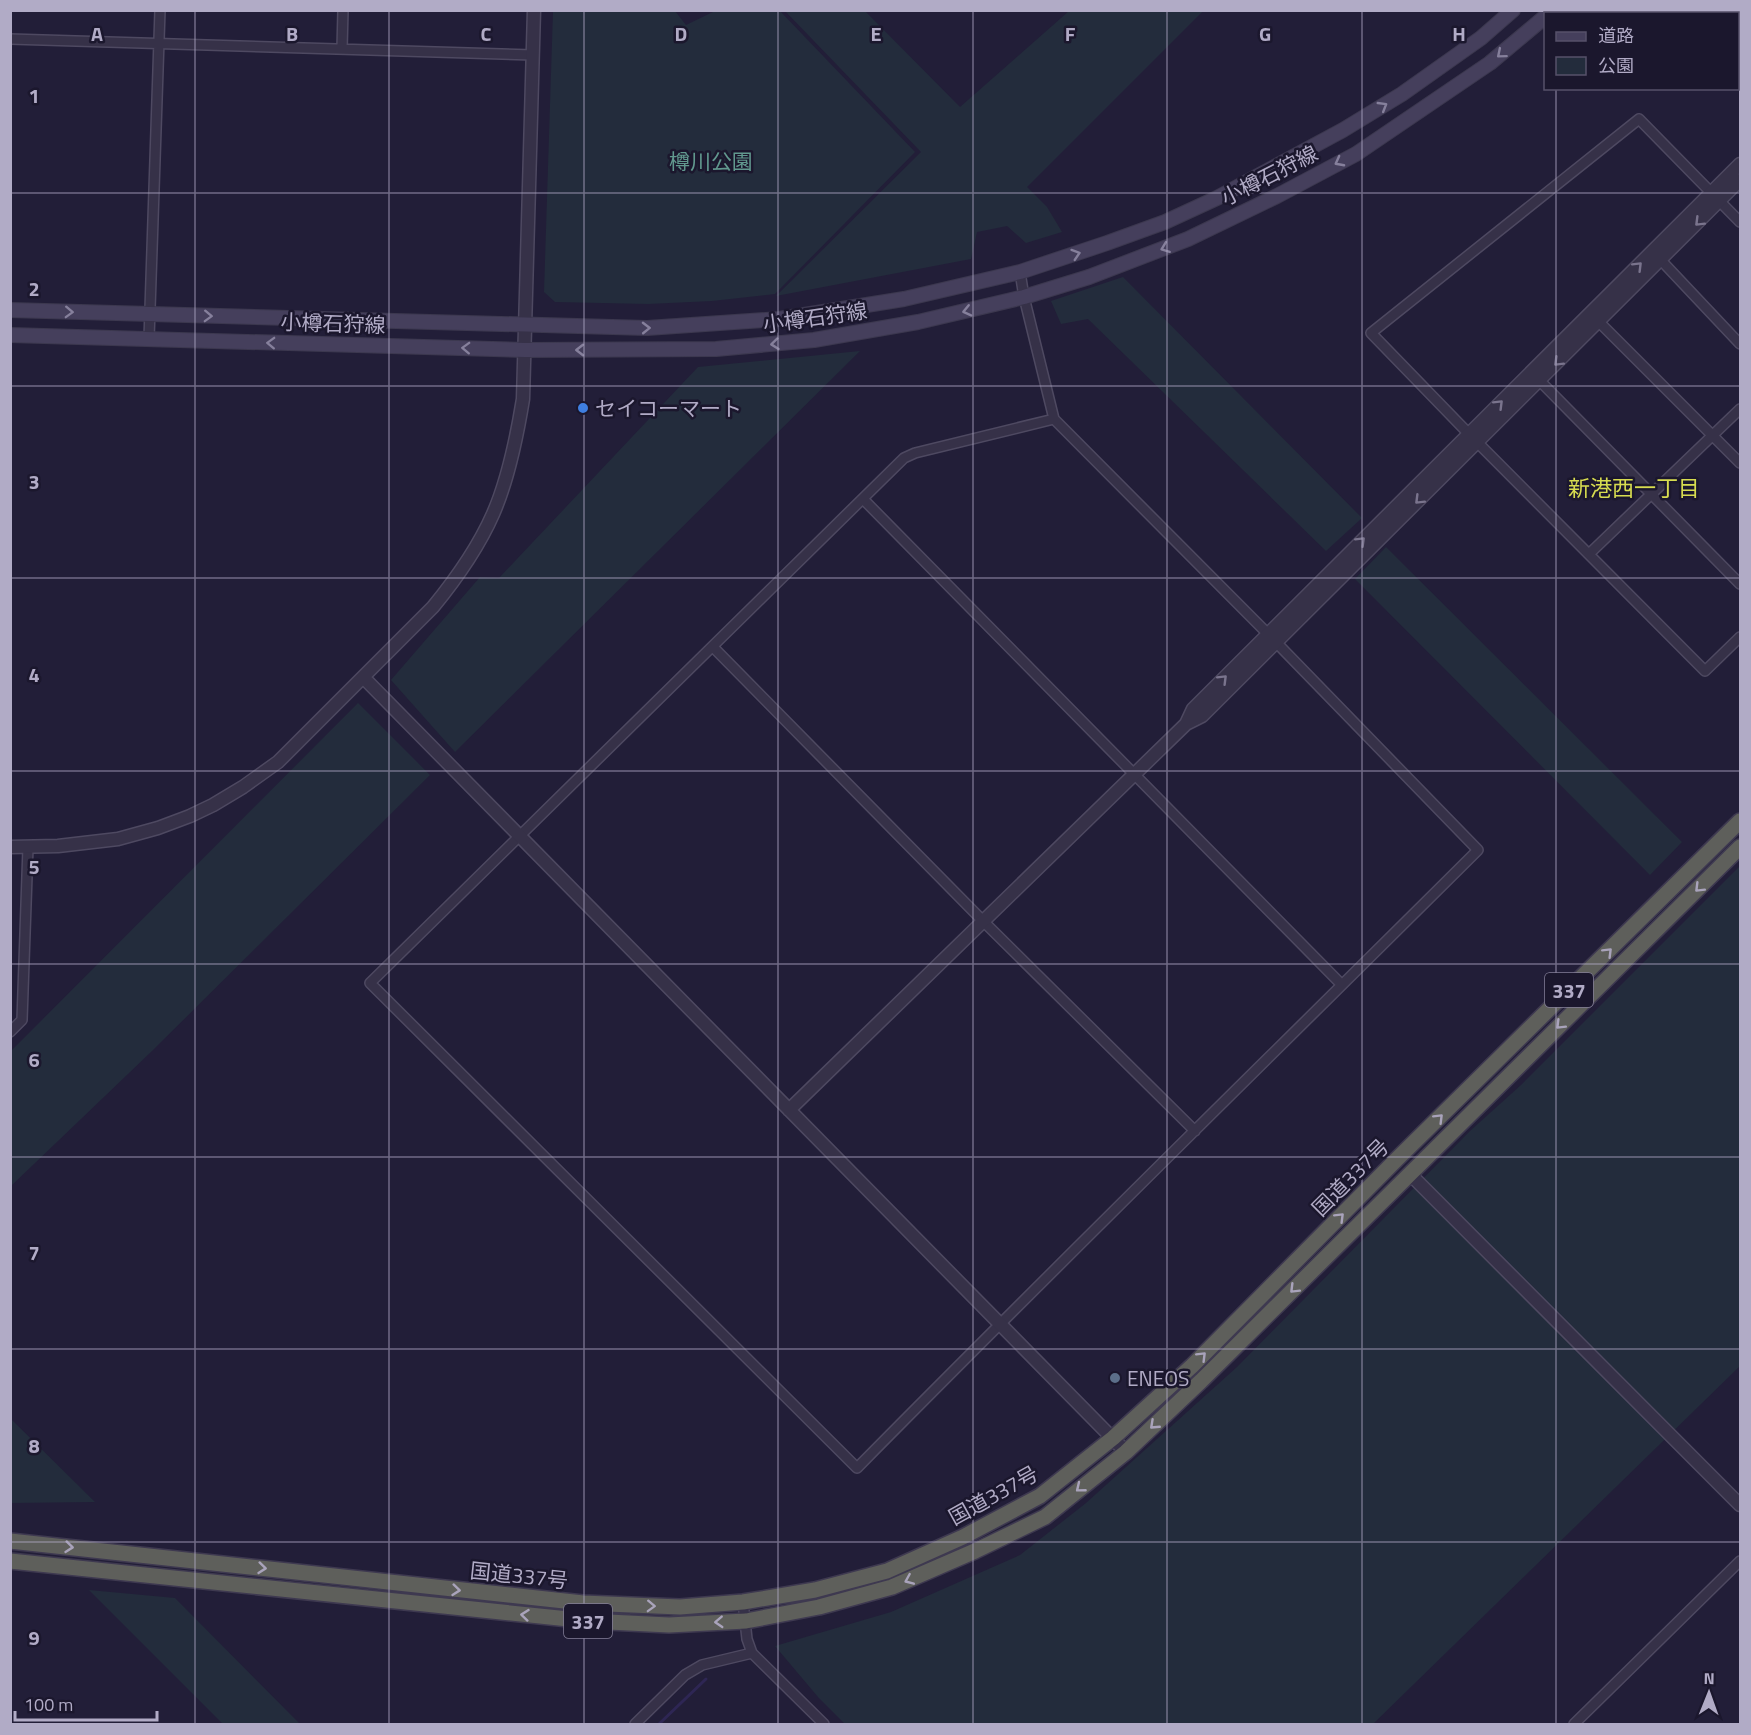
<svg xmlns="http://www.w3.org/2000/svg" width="1751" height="1735" viewBox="0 0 1751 1735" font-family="'Titillium Web','Noto Sans JP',sans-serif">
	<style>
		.green { fill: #232c3c }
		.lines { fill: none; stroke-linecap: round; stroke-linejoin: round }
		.stream { stroke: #2e2654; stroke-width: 3 }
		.minor-casing { stroke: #4e4961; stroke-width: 12 }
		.tertiary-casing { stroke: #4e4961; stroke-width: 15 }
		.secondary-casing { stroke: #3c384f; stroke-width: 16 }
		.trunk-casing { stroke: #3e3950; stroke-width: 18 }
		.minor { stroke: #363148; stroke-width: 9 }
		.tertiary { stroke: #363148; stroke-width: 12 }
		.secondary { stroke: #453f5c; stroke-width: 14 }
		.trunk { stroke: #5e5f5b; stroke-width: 15 }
		.oneway { stroke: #86809c }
		.oneway2 { stroke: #7a748d }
		.oneway3 { stroke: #a9a3bb }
		.grid { fill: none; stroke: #b1abc6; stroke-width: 1.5; stroke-opacity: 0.55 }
		.shop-dot { fill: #3f7fe0; stroke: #1b172d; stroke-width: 2 }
		.service-dot { fill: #5c6f8a; stroke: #1b172d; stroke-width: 2 }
		.labels { text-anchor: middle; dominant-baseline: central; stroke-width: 5; stroke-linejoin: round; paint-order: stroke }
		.shield { fill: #1b172d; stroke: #847f98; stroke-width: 1.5 }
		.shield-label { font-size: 20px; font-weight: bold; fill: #b1abc6 }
		.park-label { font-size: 21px; fill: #61988e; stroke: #1b172d }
		.street-label { font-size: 21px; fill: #b1abc6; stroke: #1b172d }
		.poi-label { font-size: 21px; fill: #b1abc6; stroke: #1b172d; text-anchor: start }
		.neighbourhood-label { font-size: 22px; fill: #d7dc50; stroke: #1b172d }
		.grid-label { font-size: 20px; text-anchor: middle; font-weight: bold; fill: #b1abc6; stroke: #1b172d; stroke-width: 5; stroke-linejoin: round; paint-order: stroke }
	</style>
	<rect width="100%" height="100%" fill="#221e38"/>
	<!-- green -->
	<path class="green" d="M553,11h122l11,14 29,-14h65l135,141 -140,142 -63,7 -64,3 -93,-2 -11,-10z
		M785,11h80l95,96 109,-96h134l-176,176 20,20 15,25 -36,11 -19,-17 -30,6 -6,27 -195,37 145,-144z
		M1123,277l239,241 -36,33 -238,-232 -27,5 -10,-23z
		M860,351l-405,401 -64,-72 89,-103 19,1 199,-211z
		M1386,547l296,295 -32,33 -295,-296z
		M358,703l72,72 -278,276 -141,135v-135z
		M1740,866v500l-367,358h-528l-27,-27 -43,-51 116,-34 129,-57 66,-52 151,-136 233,-236 51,-46z
		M10,1419h1l84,83 -84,1z
		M89,1590l86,8 125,126h-77z"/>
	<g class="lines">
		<!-- stream -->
		<path class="stream" d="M659,1724l47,-45"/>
		<defs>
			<path id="minor" d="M10,39l523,16
				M342,49l1,-39
				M1740,222l-101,-103 -268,214 98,101 236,237 35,-34
				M1656,255l84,89
				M1020,272l4,25 30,122 214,215 210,216c-207,206 -416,410 -621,618l-487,-485 534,-525 11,-5 139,-34
				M1594,317l146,146
				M149,339l11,-329
				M1535,376l205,208
				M863,499l479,486
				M1589,554l151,-145
				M713,647l270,274 212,210
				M10,1032l12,-12 6,-173
				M743,1602l4,37 5,14 72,71
				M635,1724l50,-49 17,-10 50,-12
				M1574,1724l166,-163"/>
			<path id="tertiary" d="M363,677l763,775
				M1186,724l7,-15 547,-545
				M10,847l48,-1 60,-7 40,-11 32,-12 23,-11 30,-18 35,-25 155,-155c23,-28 45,-59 60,-93 15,-34 24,-78 30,-115l11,-389
				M789,1110l397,-386 16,-8 538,-536
				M1410,1174l330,331"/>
			<path id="secondary" d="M10,310l637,18 132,-9 125,-20 116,-27 87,-29 58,-21 52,-24 126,-68 59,-36 79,-56 32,-28
				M10,335l515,15 191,-1 98,-9 104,-18 106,-25 65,-20 99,-38 89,-43 79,-42 134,-91 56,-47"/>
			<path id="trunk" d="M10,1541l573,62 97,4 63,-5 72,-12 72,-19 76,-34 77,-41 73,-58 79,-72 205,-207 343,-338
				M10,1561l578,60 81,4 77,-4 73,-14 73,-20 83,-36 70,-34 81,-65 75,-71 539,-534"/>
		</defs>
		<!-- minor casing -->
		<use href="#minor" class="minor-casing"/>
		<!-- tertiary casing -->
		<use href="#tertiary" class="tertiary-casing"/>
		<!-- secondary casing -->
		<use href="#secondary" class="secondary-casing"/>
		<!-- trunk casing -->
		<use href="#trunk" class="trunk-casing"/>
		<!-- minor -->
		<use href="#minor" class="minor"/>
		<!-- tertiary -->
		<use href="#tertiary" class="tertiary"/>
		<!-- secondary -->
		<use href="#secondary" class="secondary"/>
		<!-- trunk -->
		<use href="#trunk" class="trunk"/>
	</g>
	<!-- one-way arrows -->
	<defs><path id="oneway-chevron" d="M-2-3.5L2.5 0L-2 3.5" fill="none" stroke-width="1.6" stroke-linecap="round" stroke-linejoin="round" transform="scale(1.5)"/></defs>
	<g class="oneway">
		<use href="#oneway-chevron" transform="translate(1501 54) rotate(140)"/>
		<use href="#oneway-chevron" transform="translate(1383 106) rotate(-31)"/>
		<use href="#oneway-chevron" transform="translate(1339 162) rotate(152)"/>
		<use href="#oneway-chevron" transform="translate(1165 248) rotate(159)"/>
		<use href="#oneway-chevron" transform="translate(1076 254) rotate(-18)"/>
		<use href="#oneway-chevron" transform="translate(967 311) rotate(167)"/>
		<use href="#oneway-chevron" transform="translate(69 312) rotate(2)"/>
		<use href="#oneway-chevron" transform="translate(208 316) rotate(2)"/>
		<use href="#oneway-chevron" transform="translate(646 328) rotate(-1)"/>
		<use href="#oneway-chevron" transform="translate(271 343) rotate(-178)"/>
		<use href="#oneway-chevron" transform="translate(775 344) rotate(174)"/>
		<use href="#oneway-chevron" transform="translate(466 348) rotate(-178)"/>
		<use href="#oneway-chevron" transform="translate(580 350) rotate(180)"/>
	</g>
	<g class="oneway2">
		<use href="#oneway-chevron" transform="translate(1699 222) rotate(135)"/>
		<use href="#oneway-chevron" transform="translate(1638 266) rotate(-45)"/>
		<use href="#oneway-chevron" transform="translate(1558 362) rotate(135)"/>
		<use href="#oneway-chevron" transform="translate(1499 404) rotate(-45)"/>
		<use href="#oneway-chevron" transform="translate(1419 500) rotate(135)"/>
		<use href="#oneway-chevron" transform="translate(1361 541) rotate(-45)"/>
		<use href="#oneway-chevron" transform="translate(1223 679) rotate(-45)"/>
	</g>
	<g class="oneway3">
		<use href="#oneway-chevron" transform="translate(1699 888) rotate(135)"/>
		<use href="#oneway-chevron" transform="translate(1608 952) rotate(-45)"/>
		<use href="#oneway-chevron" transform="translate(1560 1025) rotate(135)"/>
		<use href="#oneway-chevron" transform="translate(1439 1118) rotate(-45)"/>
		<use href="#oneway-chevron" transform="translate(1340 1217) rotate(-45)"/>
		<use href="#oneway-chevron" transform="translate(1294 1289) rotate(135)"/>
		<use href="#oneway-chevron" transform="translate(1202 1356) rotate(-45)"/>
		<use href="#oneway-chevron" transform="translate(1154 1425) rotate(137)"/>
		<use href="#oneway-chevron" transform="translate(1080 1488) rotate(141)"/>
		<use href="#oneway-chevron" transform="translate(69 1547) rotate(6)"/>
		<use href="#oneway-chevron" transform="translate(262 1568) rotate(6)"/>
		<use href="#oneway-chevron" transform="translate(909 1580) rotate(157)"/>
		<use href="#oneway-chevron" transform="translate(456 1590) rotate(6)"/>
		<use href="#oneway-chevron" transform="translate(651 1606) rotate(2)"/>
		<use href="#oneway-chevron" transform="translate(525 1615) rotate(-174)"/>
		<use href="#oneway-chevron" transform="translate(719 1622) rotate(177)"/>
	</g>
	<!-- grid -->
	<path class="grid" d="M195,10v1714M389,10v1714M584,10v1714M778,10v1714M973,10v1714M1167,10v1714M1362,10v1714M1556,10v4M1556,88v1636M10,193h1730M10,386h1730M10,578h1730M10,771h1730M10,964h1730M10,1157h1730M10,1349h1730M10,1542h1730"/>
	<!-- markers -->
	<circle class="shop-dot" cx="583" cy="408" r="6"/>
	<circle class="service-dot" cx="1115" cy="1378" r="6"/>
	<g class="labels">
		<!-- shield labels -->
		<g class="shield">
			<rect x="1545" y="973" width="48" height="34" rx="4.5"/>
			<rect x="564" y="1604" width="48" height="34" rx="4.5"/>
		</g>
		<g class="shield-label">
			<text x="1569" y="990">337</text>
			<text x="588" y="1621">337</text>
		</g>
		<!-- park labels -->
		<g class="park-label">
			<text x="711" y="161">樽川公園</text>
		</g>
		<!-- street labels -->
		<g class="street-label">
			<text transform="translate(1269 175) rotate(-27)">小樽石狩線</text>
			<text transform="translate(815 317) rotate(-8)">小樽石狩線</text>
			<text transform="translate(333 323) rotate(2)">小樽石狩線</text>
			<text transform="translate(1350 1177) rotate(-45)">国道337号</text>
			<text transform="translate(993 1495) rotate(-29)">国道337号</text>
			<text transform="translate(519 1575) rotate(6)">国道337号</text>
		</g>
		<!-- poi labels -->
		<g class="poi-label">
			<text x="595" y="408">セイコーマート</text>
			<text x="1127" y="1378">ENEOS</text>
		</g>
		<!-- neighbourhood labels -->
		<g class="neighbourhood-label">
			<text x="1634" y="488">新港西一丁目</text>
		</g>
	</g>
	<g class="grid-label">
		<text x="97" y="41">A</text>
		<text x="292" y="41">B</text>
		<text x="486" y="41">C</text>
		<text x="681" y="41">D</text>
		<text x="876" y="41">E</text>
		<text x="1070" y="41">F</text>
		<text x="1265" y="41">G</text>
		<text x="1459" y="41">H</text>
		<text x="34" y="103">1</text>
		<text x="34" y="296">2</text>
		<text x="34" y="489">3</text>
		<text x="34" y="682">4</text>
		<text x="34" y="874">5</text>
		<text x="34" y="1067">6</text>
		<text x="34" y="1260">7</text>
		<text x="34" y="1453">8</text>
		<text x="34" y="1645">9</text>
	</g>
	<!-- border -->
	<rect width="1751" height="1735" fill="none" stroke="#b1abc6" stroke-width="24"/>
	<!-- legend -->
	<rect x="1544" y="12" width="195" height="78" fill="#1b172d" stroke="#57526a" stroke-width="1.5"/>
	<rect x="1556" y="32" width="30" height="9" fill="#453f5c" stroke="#57526a" stroke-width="1.5"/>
	<text x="1598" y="42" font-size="18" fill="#b1abc6">道路</text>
	<rect x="1556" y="57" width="30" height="18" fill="#232c3c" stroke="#57526a" stroke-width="1.5"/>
	<text x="1598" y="72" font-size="18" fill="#b1abc6">公園</text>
	<!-- north arrow -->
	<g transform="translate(1709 1693) rotate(1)" stroke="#1b172d" stroke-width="4.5" paint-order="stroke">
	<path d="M0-4.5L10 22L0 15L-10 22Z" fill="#b1abc6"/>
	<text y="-9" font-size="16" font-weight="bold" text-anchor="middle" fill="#b1abc6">N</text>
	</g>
	<!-- scale -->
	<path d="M15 1711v9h142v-9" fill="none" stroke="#b1abc6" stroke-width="3"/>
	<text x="24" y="1711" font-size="18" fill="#b1abc6" stroke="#1b172d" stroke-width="4.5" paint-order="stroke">100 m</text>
</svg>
